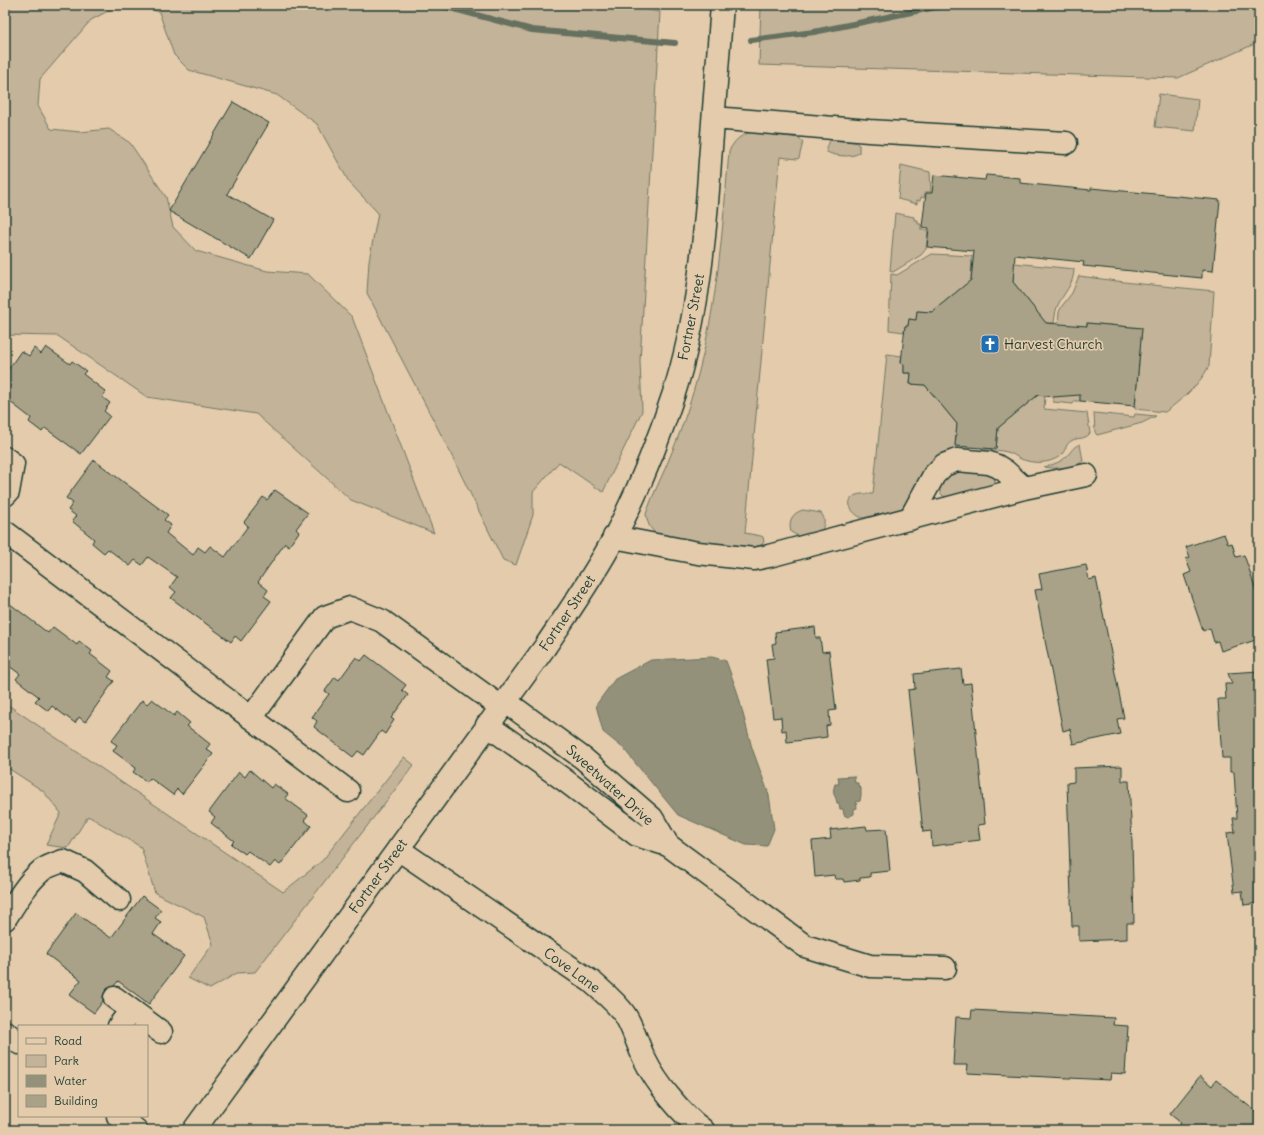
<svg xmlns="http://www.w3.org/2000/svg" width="1264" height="1135" viewBox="0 0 1264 1135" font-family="Delius,sans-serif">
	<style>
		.green { fill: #c3b398; stroke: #717866 }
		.water { fill: #93917a; stroke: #656f5e }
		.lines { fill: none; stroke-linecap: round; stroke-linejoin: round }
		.stream { stroke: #656f5e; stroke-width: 6 }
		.building { fill: #aaa288; stroke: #1f3d34 }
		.minor-casing { stroke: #1f3d34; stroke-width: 25 }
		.major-casing { stroke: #1f3d34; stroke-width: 25 }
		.minor { stroke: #e3cbab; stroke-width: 22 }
		.major { stroke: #e3cbab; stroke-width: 22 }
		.labels { text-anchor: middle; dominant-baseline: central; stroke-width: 3.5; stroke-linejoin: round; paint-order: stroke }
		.street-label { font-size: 14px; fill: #1f3d34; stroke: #e3cbab }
		.poi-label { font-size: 14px; fill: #1f3d34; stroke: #e3cbab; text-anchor: start }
	</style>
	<rect width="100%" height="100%" fill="#e3cbab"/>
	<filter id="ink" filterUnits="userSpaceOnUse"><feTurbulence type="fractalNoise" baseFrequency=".025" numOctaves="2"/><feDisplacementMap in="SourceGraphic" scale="8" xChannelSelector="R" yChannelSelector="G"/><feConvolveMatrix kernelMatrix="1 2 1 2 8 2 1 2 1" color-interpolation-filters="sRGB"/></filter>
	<g filter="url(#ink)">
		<!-- green -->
		<path class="green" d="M5,5h114l-28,15 -51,59 -2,27 13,23 29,3 29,-3 21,14 36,54 7,30 23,24 71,20 41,3 44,43 82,216 -83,-33 -95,-86 -109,-17 -89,-61 -53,-1z
			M140,5h481l39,7 -20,349 2,50 -39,81 -44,-30 -26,30v23l-17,50 -13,-5 -56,-114 -80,-153 2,-32 9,-48 -29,-31 -32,-58 -40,-29 -88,-25 -15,-15 -15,-43z
			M761,5h498v37l-81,36 -419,-13z
			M1159,94l39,5 -3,32 -40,-4z
			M751,132l48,6 4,4 -4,16 -2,1 -17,-2 -35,376 16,3 2,1 1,5 -3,3 -6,2 -93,-9c-11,-7 -14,-12 -16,-24 7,-21 18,-41 26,-62 11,-26 20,-54 27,-81 19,-72 24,-146 30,-220 6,-11 10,-15 22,-19z
			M831,140l24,2 4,3v8c-7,5 -25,3 -32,-1 -2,-5 0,-8 4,-12z
			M901,165l29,7 1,20h-6l-1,6 -3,-1 -1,4 -3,-1v4l-19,-5z
			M895,213l19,4v3h4v4h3v6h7l-2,19 -5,6 -28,17 -3,-1z
			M932,254l40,2 -1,24 -39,32 -15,-1 -1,9 -7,-1 -1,7h-3l-1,6 -15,-2 2,-56 6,1z
			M1014,263l60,6c0,16 -11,24 -17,38 -2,5 -2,11 -3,16h-8l-33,-41z
			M1079,276l53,7 82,8 -5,75c-10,20 -27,33 -44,46l-30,-3 7,-81 -55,-5 -3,34 -23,-29v-4h-3l1,-12 3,-6 10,-13z
			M887,354l15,2 -1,7 3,1v9h7l-1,11 15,1 32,39 -2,21 15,2 -1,6 -60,50 -9,6 -37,9c-8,-2 -20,-14 -9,-22 5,-3 14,-2 19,-2z
			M1083,365l-3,36h-6l-1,3 -20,-2v-5h2z
			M1038,395l7,1 -1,13 43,4 3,20c-4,7 -13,4 -19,8 -6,3 -5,11 -11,15 -11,8 -26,8 -39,3 -4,-2 -9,-6 -14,-7 -7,-2 -17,-2 -25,-2v-2l14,1 2,-21z
			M1094,413l40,4 1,-3 21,2 -14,7 -45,12 -2,-3z
			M1080,444l3,17c-9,8 -26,8 -39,6 8,-2 18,-5 24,-12 4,-5 5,-8 12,-11z
			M960,469l32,5 3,4 -1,5 -4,3 -44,11 -3,-1c-6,-6 -4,-14 2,-20 4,-3 10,-5 15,-7z
			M803,510l18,3c5,6 3,11 1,17l-24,6 -7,-4c-3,-11 1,-19 12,-22z
			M5,703l278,189 39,-31 82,-104 10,8 -159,207 -18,1 -27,16 -22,-11 25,-34 -9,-27 -49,-24 -14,-46 -53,-31 -20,32 -22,-3 15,-32 -18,-22 -38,-25z"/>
		<!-- water -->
		<path class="water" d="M712,657l14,4 11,30 15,57 17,47 5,34 -7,17 -21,-1 -68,-30 -55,-67 -20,-16 -7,-27 19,-26 36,-19z
			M854,776l1,7h3v2l3,3v7l-1,6 -4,1 1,6 -3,1v5l-6,3 -4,-2 -1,-6h-3l-1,-6h-2c-1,-9 -6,-7 -2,-19h4l-1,-7z"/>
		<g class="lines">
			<!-- stream -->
			<path class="stream" d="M439,5l93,25 143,13
				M751,40l63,-8 132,-27"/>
		</g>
		<!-- building -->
		<path class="building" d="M233,102l36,21 -42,71 46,26 -22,39 -82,-48z
			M934,175l51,5 1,-5 34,3v5l71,7v-2l129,12 -7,71 -11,-1v8l-119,-12 1,-4 -69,-7 -2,27 33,41 41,3v-3l55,5 -7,78 -55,-5v-6l-27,2 -15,-2 -40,33 -2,21 -41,-3 2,-22 -32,-39 -15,-1 1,-11h-7v-9l-3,-1 4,-37h3l1,-7 7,1 1,-9 15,1 39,-32 3,-29 -47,-4 2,-19 -7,-1 4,-34h6z
			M46,347l24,17 2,-3 14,10 -3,3 23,18 -4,5 8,6 -6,8 6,5 -29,38 -36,-26 -3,4 -13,-10 2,-4 -26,-20v-24l16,-23 8,5 5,-8 7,6z
			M94,460l74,55 -4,5 7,5 -5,8 27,22 5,-8 7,5 5,-6 15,11 23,-31 -4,-4 19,-25 4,3 8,-10 33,23 -12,16 3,3 -10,14 -4,-3 -27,39 10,8 -4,6 7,5 -30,40 -6,-5 -4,6 -60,-44 5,-6 -6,-5 7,-10 -29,-20 -6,8 -7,-5 -5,6 -22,-17 -4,4 -12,-10 2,-4 -22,-18 4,-5 -8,-6 5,-7 -7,-5z
			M1224,534l4,10 4,-1 4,14 8,-2 6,17 9,29v38l-38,12 -3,-10 -4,1 -4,-14 -7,3 -19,-56 7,-3 -5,-13 4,-2 -4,-10z
			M1086,565l3,15 7,-2 28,140 -7,1 3,15 -47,10 -3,-15 -7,2 -28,-141 7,-1 -3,-15z
			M5,600l43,33 5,-6 24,18 2,-4 13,10 -2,3 22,17 -4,6 6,4 -29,41 -6,-5 -4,6 -23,-17 -4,5 -13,-10 4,-4 -23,-18 4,-5 -15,-11z
			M815,627l1,11h4l2,14 7,-1 7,59 -7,1 1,14 -4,1 1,11 -40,5 -1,-12 -4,1 -1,-14 -8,1 -7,-59 8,-1 -2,-14 4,-1 -1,-11z
			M366,655l40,30 -4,5 6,5 -17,23 3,2 -9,14 -4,-3 -17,24 -6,-4 -5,6 -39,-30 3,-6 -5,-4 17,-23 -4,-3 10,-14 4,3 17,-23 5,4z
			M961,669l2,15 8,-1 14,141 -7,1 2,15 -48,6 -1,-15 -8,1 -15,-142 7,-1 -1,-15z
			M1259,671v232l-15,2 -2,-14 -8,1 -7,-59 8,-1 -2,-14h4l-3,-46h-4v-14h-8l-4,-59h8l-1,-15h7l-4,-11z
			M152,699l22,17 3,-4 13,11 -3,3 23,18 -4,5 7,5 -31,40 -5,-5 -4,6 -23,-17 -3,4 -14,-10 3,-4 -23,-17 4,-6 -6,-4 31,-41 5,4z
			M1122,766v15h7l3,62 2,80h-7v16l-48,2v-15h-7l-5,-143 7,-1v-14z
			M250,770l21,18 3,-4 14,10 -3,4 23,17 -4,5 7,6 -31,39 -5,-4 -5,6 -22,-16 -3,3 -14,-10 3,-3 -23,-18 4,-6 -6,-5 30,-40 6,5z
			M866,826l1,4 19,-1 4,42 -20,2v4l-10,1v2l-16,2 -1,-3h-8l-1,-4 -19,2 -3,-36 19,-2 -1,-9z
			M142,896l19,14 -6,8 6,4 -8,12 31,22 -35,48 -31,-23 -4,5 -4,1 -5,4 -2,5v5l-9,12 -25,-18 12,-15 -35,-26 30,-41 35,25z
			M972,1010l142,8 -1,7 15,1 -3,48 -14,-1 -1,7 -143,-7 1,-8h-15l3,-48 15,1z
			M1200,1076l12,10 4,-6 43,34v16h-83l5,-7 -11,-9z"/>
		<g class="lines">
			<defs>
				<path id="minor" d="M714,118l155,13 197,12
					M5,458l8,6 -5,28 -3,3
					M910,519l24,-44 10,-10 13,-5 32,3 8,3 8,5 19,17
					M5,532l343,259
					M614,537l84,16 56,6 15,-3 255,-68 62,-13
					M505,701l79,58 68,59 16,27
					M251,718l74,-101 25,-9 32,13 119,86
					M487,725l76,54 74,56 31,10 137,101 65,20 75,2
					M398,849l194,133c11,10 24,20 33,33 8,12 13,31 20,45 11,23 37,55 58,70
					M5,919c11,-17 21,-35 36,-48 6,-5 14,-7 22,-10l22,10 34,29
					M115,998l46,34
					M119,1026l12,-16
					M194,1130l351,-483c24,-36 49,-71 69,-109 24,-46 44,-96 60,-145 24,-75 31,-154 36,-232 4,-52 8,-104 12,-156"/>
				<path id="major" d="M5,1032l14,11
					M118,1116l18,14"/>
			</defs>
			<!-- minor casing -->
			<use href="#minor" class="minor-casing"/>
			<!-- major casing -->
			<use href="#major" class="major-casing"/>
			<!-- minor -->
			<use href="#minor" class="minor"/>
			<!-- major -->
			<use href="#major" class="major"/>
		</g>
	</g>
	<!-- icons -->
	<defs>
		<symbol id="church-square" viewBox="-11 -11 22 22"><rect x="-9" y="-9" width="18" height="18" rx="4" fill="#1f6fb2" stroke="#e3cbab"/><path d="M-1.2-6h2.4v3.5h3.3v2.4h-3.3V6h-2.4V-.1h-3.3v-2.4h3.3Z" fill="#fff"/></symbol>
	</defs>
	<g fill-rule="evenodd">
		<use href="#church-square" x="979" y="333" width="22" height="22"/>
	</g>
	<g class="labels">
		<!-- street labels -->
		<g class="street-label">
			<text transform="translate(691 317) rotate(-79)">Fortner Street</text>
			<text transform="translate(567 613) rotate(-56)">Fortner Street</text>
			<text transform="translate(610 785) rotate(42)">Sweetwater Drive</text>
			<text transform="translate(378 876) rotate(-54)">Fortner Street</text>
			<text transform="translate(572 970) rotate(36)">Cove Lane</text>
		</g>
		<!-- poi labels -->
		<g class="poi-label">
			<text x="1004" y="344">Harvest Church</text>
		</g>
	</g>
	<!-- margin -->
	<rect width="1264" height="1135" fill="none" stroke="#e3cbab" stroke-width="20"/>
	<rect x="10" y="10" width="1244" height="1115" fill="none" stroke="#1f3d34" stroke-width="1.5" filter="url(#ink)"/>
	<!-- legend -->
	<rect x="18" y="1025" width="130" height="92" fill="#e3cbab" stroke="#95927b"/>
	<rect x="26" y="1038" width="20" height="6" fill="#e3cbab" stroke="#95927b"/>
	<text x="54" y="1045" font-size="12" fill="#1f3d34">Road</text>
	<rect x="26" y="1055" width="20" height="12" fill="#c3b398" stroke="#95927b"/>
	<text x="54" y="1065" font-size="12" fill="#1f3d34">Park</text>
	<rect x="26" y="1075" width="20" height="12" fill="#93917a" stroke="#95927b"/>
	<text x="54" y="1085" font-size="12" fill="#1f3d34">Water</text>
	<rect x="26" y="1095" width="20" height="12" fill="#aaa288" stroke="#95927b"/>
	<text x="54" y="1105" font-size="12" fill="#1f3d34">Building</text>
</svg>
